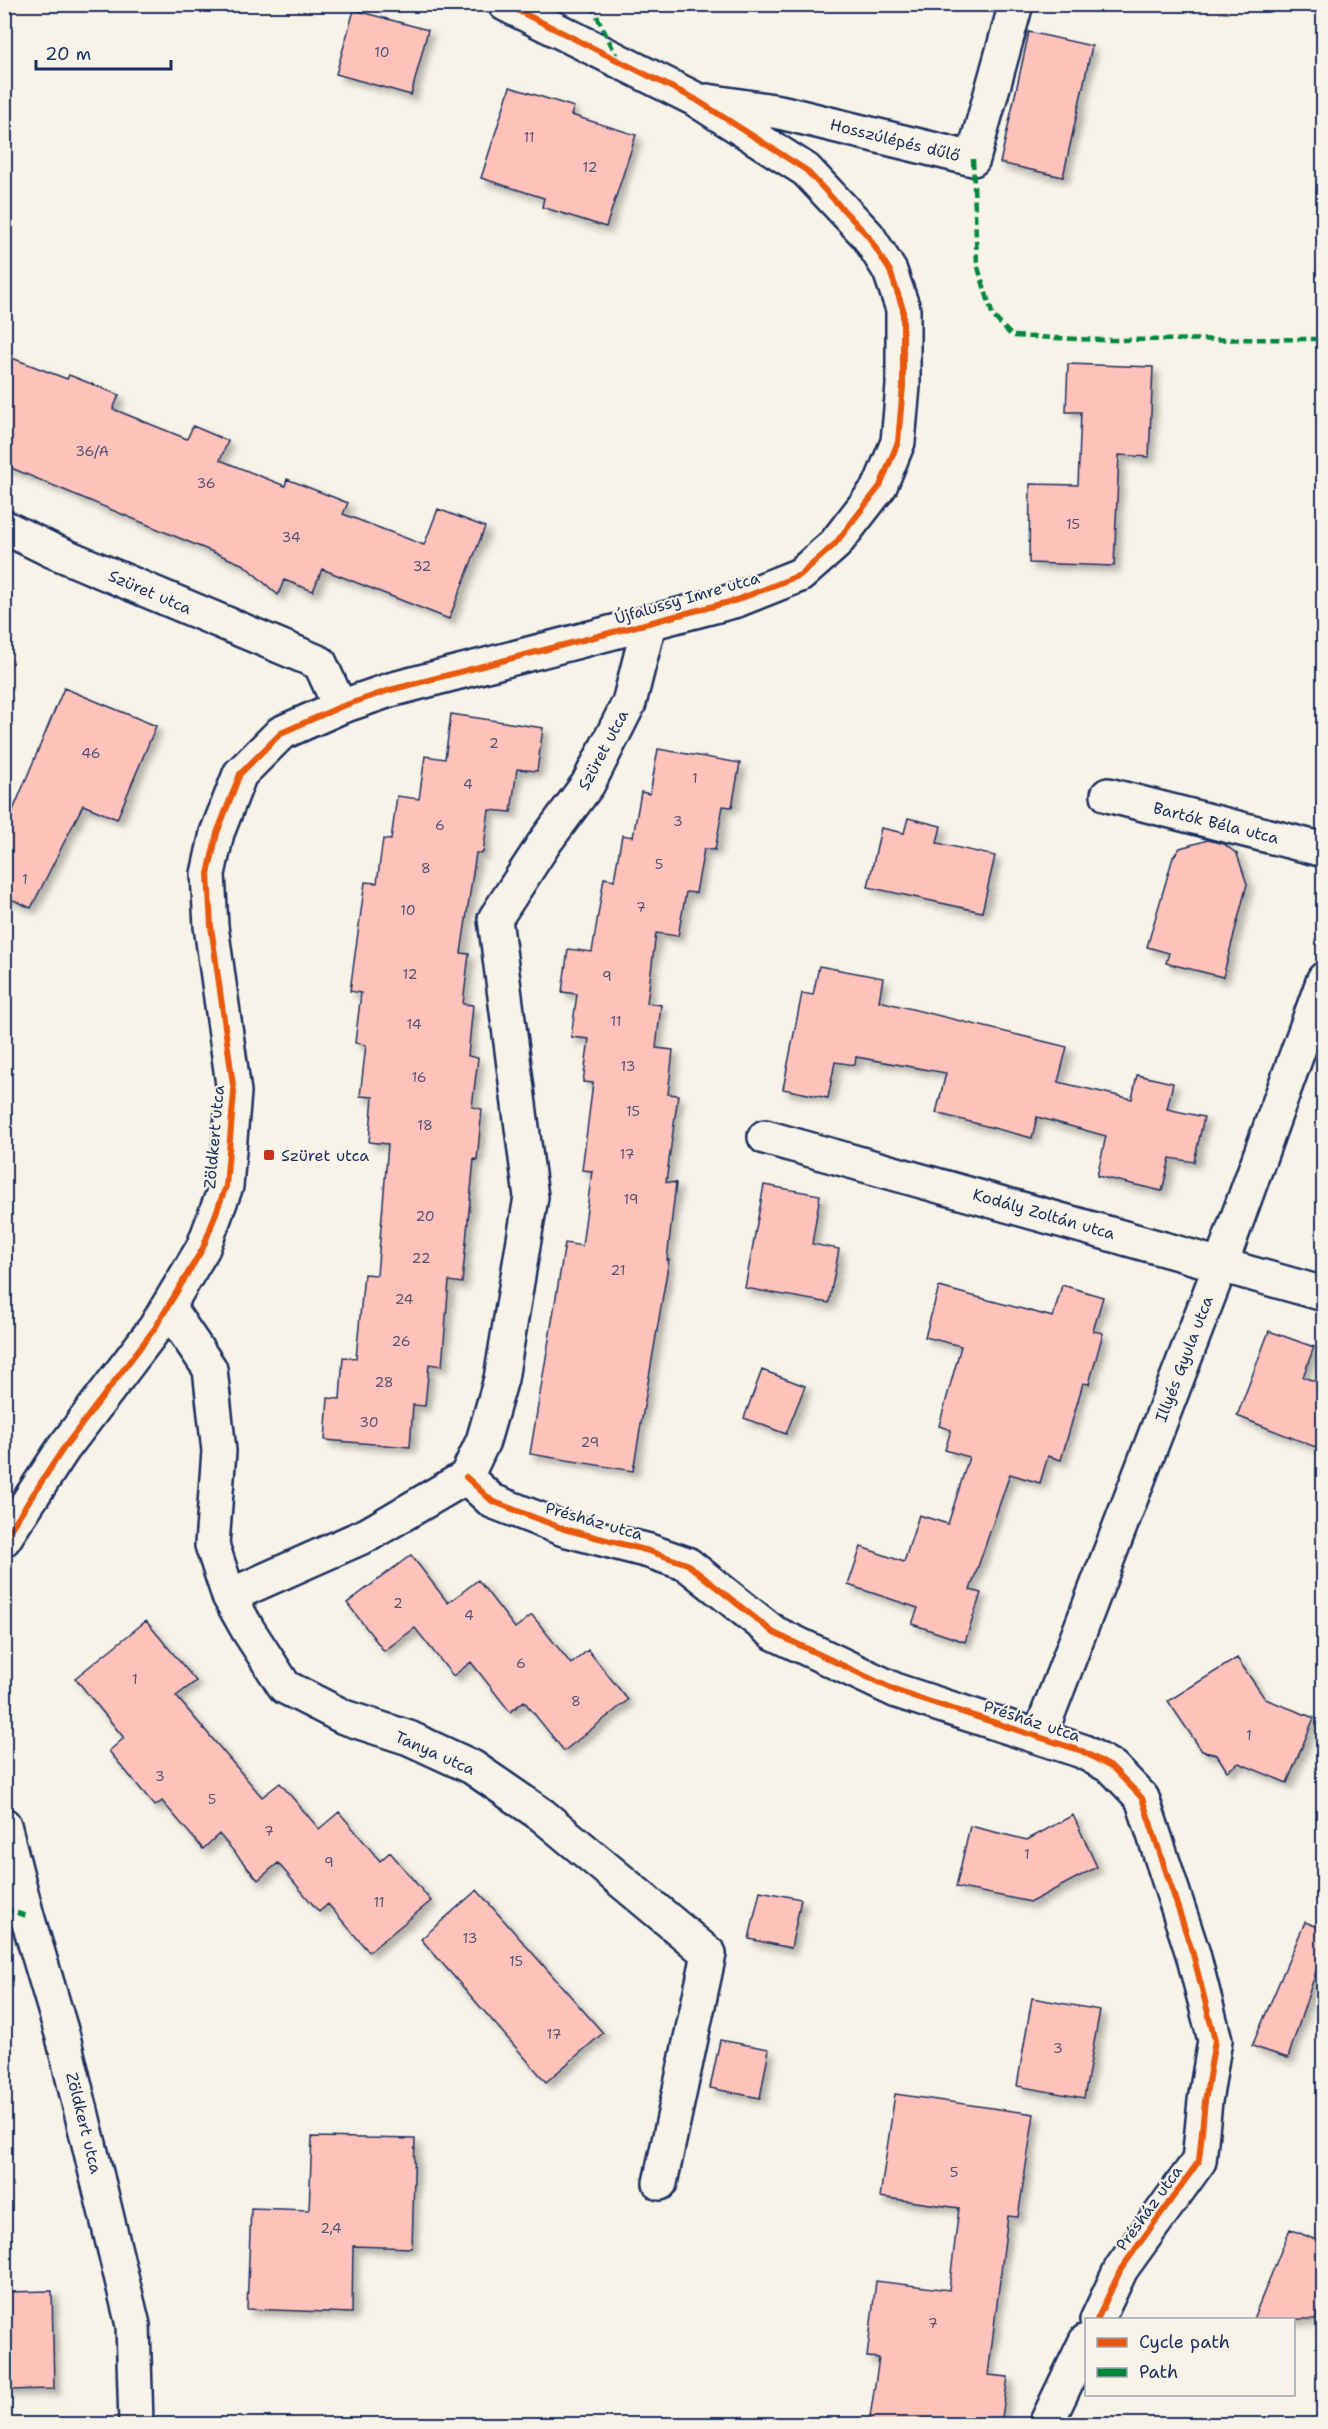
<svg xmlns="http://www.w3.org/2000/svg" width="1328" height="2429" viewBox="0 0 1328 2429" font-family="'Shantell Sans',sans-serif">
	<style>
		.building { fill: #fec2ba; stroke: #1b2f5e; stroke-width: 1.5; filter: url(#shadow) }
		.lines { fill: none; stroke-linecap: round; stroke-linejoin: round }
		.street-casing { stroke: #1b2f5e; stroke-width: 38 }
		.street { stroke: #f7f3e8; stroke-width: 33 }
		.quiet { stroke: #00873e; stroke-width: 4.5; stroke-dasharray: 9 4.5; stroke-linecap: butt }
		.cycleway-casing { stroke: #f7f3e8; stroke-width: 10 }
		.cycleway { stroke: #e8590c; stroke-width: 6 }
		.poi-dot { fill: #c8321e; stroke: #f7f3e8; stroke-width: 2 }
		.labels { text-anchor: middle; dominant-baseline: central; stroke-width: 4.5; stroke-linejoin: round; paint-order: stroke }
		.number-label { font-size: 14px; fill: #545475 }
		.street-label { font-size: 16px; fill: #1b2f5e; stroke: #f7f3e8 }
		.poi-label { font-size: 16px; fill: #1b2f5e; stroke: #f7f3e8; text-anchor: start }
	</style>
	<defs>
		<filter id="shadow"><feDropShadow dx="5.5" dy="5.5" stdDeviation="3" flood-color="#0004"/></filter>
	</defs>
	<rect width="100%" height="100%" fill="#f7f3e8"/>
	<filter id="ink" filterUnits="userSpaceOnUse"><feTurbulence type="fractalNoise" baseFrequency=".0167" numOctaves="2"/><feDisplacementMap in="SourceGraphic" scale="12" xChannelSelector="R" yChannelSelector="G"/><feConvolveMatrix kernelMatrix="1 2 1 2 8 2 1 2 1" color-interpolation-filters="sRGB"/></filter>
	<g filter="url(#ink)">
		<!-- building -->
		<path class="building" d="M354,10l74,20 -17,65 -75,-21z
			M1029,32l63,14 -29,131 -63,-14z
			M510,87l64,20 -3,8 65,20 -30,92 -64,-20 2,-9 -63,-20z
			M4,355l63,24 2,-4 50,20 -6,14 74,30 6,-13 35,15 -8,19 65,26 2,-7 61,24 -5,11 81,31 14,-36 47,18 -36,92 -127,-50 -9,22 -29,-11 -6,15 -34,-30 -240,-100z
			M1068,364l85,3 -4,90 -30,-2 -5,111 -85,-3 1,-79 48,1 3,-73h-15z
			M64,688l92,38 -39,93 -34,-14 -52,103 -27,-12v-64z
			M451,714l92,14 -6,43 -20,-2 -6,43 -22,-2 -6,43h-7l-15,100 8,1 -6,50 10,1 -5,51 10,2 -6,49 10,2 -5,51 -3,-1 -12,124 -13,-2 -7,85 -13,-2 -4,42 -12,-1 -3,42 -85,-7 3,-42 12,1 3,-42 13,1 8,-84 13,1 11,-131 -19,-2 4,-45 -13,-1 6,-51 -11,-2 6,-50 -11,-2 15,-109 12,1 6,-44 8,1 6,-44 22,3 6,-43 20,3z
			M658,749l82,14 -8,44 -9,-1 -8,44 -11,-1 -8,44 -10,-1 -8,44 -22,-3 -9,70 14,2 -5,43 17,2 -5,44 10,1 -12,87 10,1 -9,77h2l-36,211 -103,-17 35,-211 17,3 10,-75 -10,-1 11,-87 -10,-1 6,-43 -18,-2 6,-43 -15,-2 6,-43 24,3 12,-74 10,2 8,-45 11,2 8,-45 9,2z
			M908,818l33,8 -4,17 58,13 -13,56 -114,-25 13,-59 23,5z
			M1208,840l16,4 13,10 10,30 -24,93 -57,-14 3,-10 -22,-6 26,-90 7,-9z
			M819,966l64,12 -4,23 188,46 -9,35 74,17 5,-24 36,8 -6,26 37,8 -10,45 -24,-4 -8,33 -65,-15 9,-40 -69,-19 -5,21 -96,-25 10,-40 -90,-16 -1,8 -20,-3 -7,36 -45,-9 19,-96 11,2z
			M764,1185l56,10 -8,49 27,5 -10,54 -84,-15z
			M1062,1285l41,12 -10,34 10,2 -14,51 -6,-1 -22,77 -13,-4 -8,27 -30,-9 -40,116 11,3 -16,49 -53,-18 6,-16 -70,-23 13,-38 43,15 15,-47 29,9 21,-67 -24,-7 6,-20 -12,-4 22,-80 -36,-9 14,-50 114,30z
			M1269,1331l45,16 -11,30 20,7v66l-86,-34z
			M762,1370l43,16 -19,48 -42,-16z
			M411,1555l37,48 30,-23 37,48 17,-13 39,49 17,-14 40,50 -64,51 -40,-50 -14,11 -39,-50 -18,14 -38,-48 -31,23 -37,-48z
			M146,1621l50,60 -20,15 86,101 18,-14 39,46 20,-17 41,49 10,-9 41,49 -62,51 -41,-48 -9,8 -41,-49 -20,17 -39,-46 -16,15 -41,-48 -7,5 -46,-55 15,-13 -49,-60z
			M1237,1658l28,41 49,19 -27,65 -48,-20 -12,8 -10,-16 -15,-4 -34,-50z
			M1073,1815l24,52 -66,35 -75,-15 14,-61 57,14z
			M477,1890l126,143 -57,49 -125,-143z
			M760,1891l41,8 -10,49 -42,-9z
			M1305,1922l18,7v21l-35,108 -36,-12z
			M1032,1998l68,12 -16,88 -67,-12z
			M720,2040l49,9 -9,49 -50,-10z
			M895,2094l139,20 -16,103 -10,-1 -20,159 20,2 -7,47h-132l10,-66 -12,-1 9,-76 73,9 10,-82 -79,-11z
			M312,2137l103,2 -3,109 -59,-2 -1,67 -105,-4 4,-101 58,2z
			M1290,2229l33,14v56l-8,20h-62z
			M52,2291l2,98 -50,1v-98z"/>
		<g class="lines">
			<defs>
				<path id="street" d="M707,101l73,11 193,47 43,-155
					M4,527l47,23 269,113 20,44
					M1108,795l216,55
					M765,1137l559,157
					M168,1307l42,62 9,82 -7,94 17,51 19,34 37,57 59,30 65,21 63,29 70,48 167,139 -49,229
					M466,1477l26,24 72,28 85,22 38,13 87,69 123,58 185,60 31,17 29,30 51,156 22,86 -10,61 -6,60 -78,108 -24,51
					M4,1539l59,-90 92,-121 48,-80 23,-62 8,-94 -23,-166 -3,-52 9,-41 23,-59 41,-41 59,-26 50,-17 347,-90 63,-25 35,-31 45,-58 18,-44 5,-56v-77l-13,-38 -22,-35 -62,-66 -111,-71 -190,-95
					M229,1596l140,-62 97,-57 17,-36 18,-62 30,-182 -36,-278 50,-77 43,-58 41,-81 20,-79
					M1039,1737l182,-473 103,-285
					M4,1825l23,91 36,121 70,288 3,99
					M1046,2424l40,-83"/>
			</defs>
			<!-- street casing -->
			<use href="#street" class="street-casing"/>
			<!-- street -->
			<use href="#street" class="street"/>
			<!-- quiet -->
			<path class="quiet" d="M591,4l28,57
				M973,159l4,105 16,52 19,20 88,4 224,-1
				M4,1909l23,7"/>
			<defs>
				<path id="cycleway" d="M466,1477l26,24 72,28 85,22 38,13 87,69 123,58 185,60 31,17 29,30 51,156 22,86 -10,61 -6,60 -78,108 -24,51
					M4,1539l59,-90 92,-121 48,-80 23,-62 8,-94 -23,-166 -3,-52 9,-41 23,-59 41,-41 59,-26 50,-17 347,-90 63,-25 35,-31 45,-58 18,-44 5,-56v-77l-13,-38 -22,-35 -62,-66 -111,-71 -190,-95"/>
			</defs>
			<!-- cycleway casing -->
			<use href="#cycleway" class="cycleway-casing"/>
			<!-- cycleway -->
			<use href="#cycleway" class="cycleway"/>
		</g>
	</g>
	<!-- markers -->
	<rect class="poi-dot" x="263" y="1149" width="12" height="12" rx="3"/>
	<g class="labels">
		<!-- number labels -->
		<g class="number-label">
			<text x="382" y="52">10</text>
			<text x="529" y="137">11</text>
			<text x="590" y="167">12</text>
			<text x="92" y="451">36/A</text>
			<text x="206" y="483">36</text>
			<text x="1073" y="524">15</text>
			<text x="291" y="537">34</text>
			<text x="422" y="566">32</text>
			<text x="494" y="743">2</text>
			<text x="91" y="753">46</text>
			<text x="695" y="778">1</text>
			<text x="468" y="784">4</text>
			<text x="678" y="821">3</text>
			<text x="440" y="825">6</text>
			<text x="659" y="864">5</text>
			<text x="426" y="868">8</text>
			<text x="25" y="879">1</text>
			<text x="641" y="907">7</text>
			<text x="408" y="910">10</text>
			<text x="410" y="974">12</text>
			<text x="607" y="976">9</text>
			<text x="616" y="1021">11</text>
			<text x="414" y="1024">14</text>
			<text x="628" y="1066">13</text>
			<text x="419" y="1077">16</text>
			<text x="633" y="1111">15</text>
			<text x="425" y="1125">18</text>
			<text x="627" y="1154">17</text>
			<text x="631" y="1199">19</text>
			<text x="425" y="1216">20</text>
			<text x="421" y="1258">22</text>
			<text x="618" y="1270">21</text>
			<text x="404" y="1299">24</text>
			<text x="401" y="1341">26</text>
			<text x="384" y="1382">28</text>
			<text x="369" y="1422">30</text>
			<text x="590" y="1442">29</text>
			<text x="398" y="1603">2</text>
			<text x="469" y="1615">4</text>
			<text x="521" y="1663">6</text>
			<text x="135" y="1679">1</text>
			<text x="576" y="1701">8</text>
			<text x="1249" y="1735">1</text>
			<text x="160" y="1776">3</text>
			<text x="212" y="1799">5</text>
			<text x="269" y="1831">7</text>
			<text x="1027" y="1854">1</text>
			<text x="329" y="1862">9</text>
			<text x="379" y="1902">11</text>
			<text x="470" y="1938">13</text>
			<text x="516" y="1961">15</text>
			<text x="554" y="2034">17</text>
			<text x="1058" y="2048">3</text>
			<text x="954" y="2172">5</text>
			<text x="331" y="2228">2,4</text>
			<text x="933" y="2323">7</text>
		</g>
		<!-- street labels -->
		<g class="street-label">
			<text transform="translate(895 140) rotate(14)">Hosszúlépés dűlő</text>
			<text transform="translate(150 592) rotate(23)">Szüret utca</text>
			<text transform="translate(687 598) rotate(-16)">Újfalussy Imre utca</text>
			<text transform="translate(603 750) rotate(-62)">Szüret utca</text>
			<text transform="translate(1216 823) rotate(14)">Bartók Béla utca</text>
			<text transform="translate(214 1137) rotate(-85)">Zöldkert utca</text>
			<text transform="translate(1044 1214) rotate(16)">Kodály Zoltán utca</text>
			<text transform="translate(1184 1359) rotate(-69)">Illyés Gyula utca</text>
			<text transform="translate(594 1521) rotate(16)">Présház utca</text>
			<text transform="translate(1032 1721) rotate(18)">Présház utca</text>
			<text transform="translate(435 1753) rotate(24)">Tanya utca</text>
			<text transform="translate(84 2123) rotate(76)">Zöldkert utca</text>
			<text transform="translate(1149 2208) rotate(-54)">Présház utca</text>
		</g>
		<!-- poi labels -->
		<g class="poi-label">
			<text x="281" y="1155">Szüret utca</text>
		</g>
	</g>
	<!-- margin -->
	<rect width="1328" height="2429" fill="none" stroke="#f7f3e8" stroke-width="24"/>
	<rect x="12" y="12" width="1304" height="2405" fill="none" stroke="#1b2f5e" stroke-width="2" filter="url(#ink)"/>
	<!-- legend -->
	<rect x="1085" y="2318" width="210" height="78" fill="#f7f3e8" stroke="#9fa5b1" stroke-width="1.5"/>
	<rect x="1097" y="2338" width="30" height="9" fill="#e8590c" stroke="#9fa5b1" stroke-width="1.5"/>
	<text x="1139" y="2348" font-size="18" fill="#1b2f5e">Cycle path</text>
	<rect x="1097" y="2368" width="30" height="9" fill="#00873e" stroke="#9fa5b1" stroke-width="1.5"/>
	<text x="1139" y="2378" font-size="18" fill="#1b2f5e">Path</text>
	<!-- scale -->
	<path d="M36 60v9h135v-9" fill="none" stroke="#1b2f5e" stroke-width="3"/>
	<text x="45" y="60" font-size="18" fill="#1b2f5e" stroke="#f7f3e8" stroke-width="4.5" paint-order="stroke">20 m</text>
</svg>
